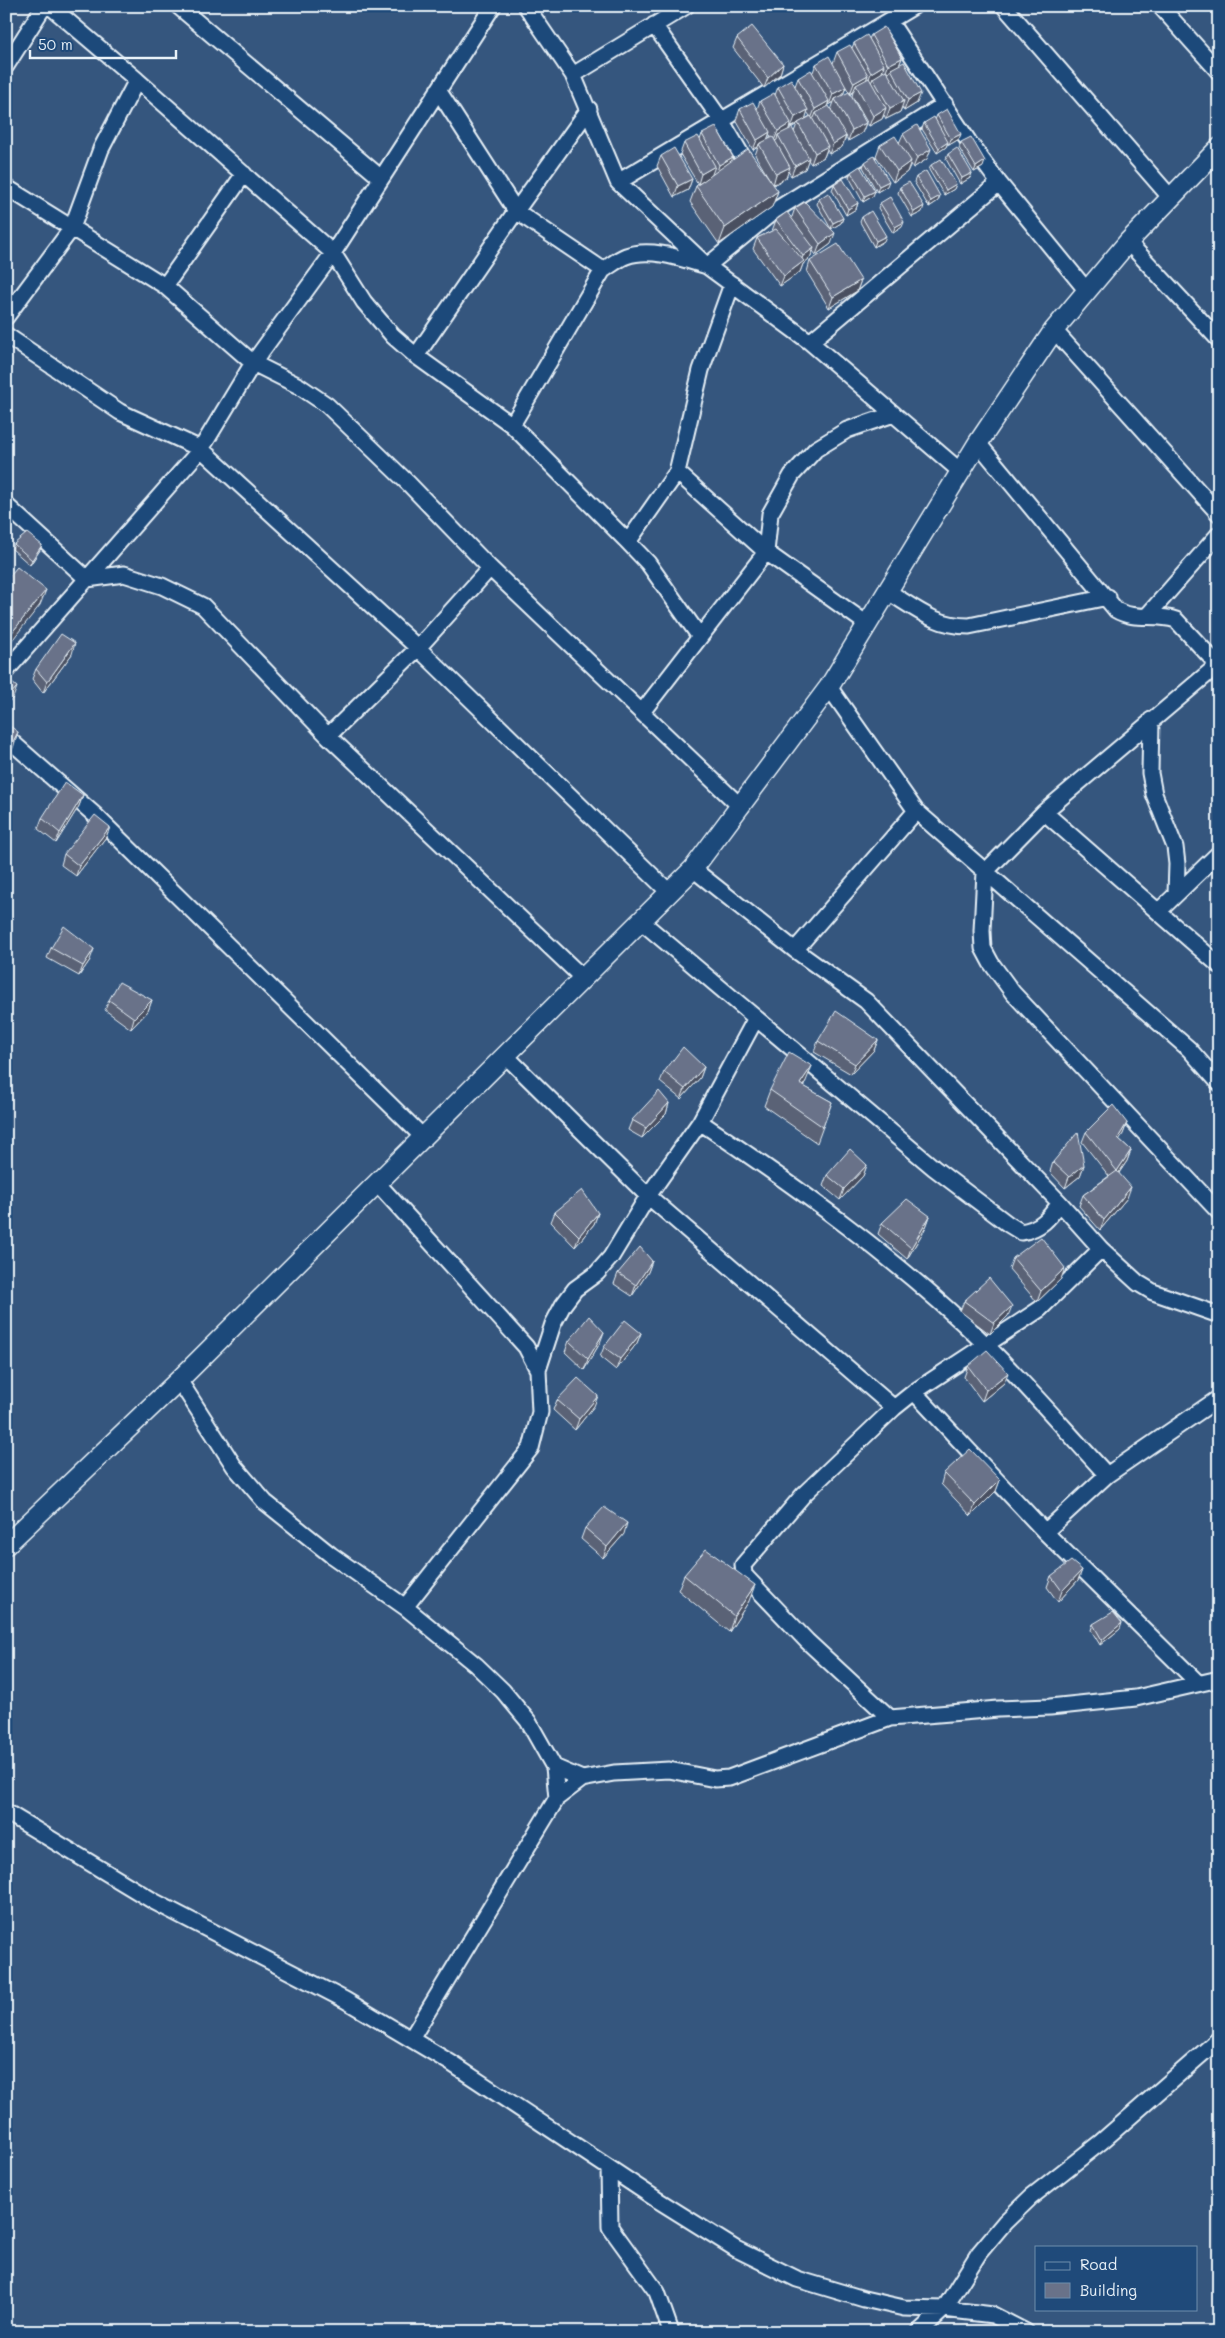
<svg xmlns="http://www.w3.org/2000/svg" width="1225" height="2338" viewBox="0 0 1225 2338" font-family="Mali,sans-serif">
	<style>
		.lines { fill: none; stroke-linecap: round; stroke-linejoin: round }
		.minor-casing { stroke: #e8f1f8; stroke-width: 19 }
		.tertiary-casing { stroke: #e8f1f8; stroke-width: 22 }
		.minor { stroke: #1f4a7a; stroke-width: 15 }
		.tertiary { stroke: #1f4a7a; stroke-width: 19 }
		.wall { fill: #5a6276; stroke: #e8f1f8; fill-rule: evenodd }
		.shaded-wall { fill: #4a5060; stroke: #e8f1f8 }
		.building { fill: #697289; stroke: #e8f1f8 }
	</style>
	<rect width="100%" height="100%" fill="#35567e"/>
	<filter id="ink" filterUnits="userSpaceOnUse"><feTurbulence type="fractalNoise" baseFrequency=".02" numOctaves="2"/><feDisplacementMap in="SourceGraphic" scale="10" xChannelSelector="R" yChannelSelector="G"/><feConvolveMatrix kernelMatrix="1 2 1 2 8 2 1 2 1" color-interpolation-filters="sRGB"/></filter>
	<g filter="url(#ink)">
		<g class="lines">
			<defs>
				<path id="minor" d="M178,6l203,172
					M493,6l-160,247 31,49 29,34 23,20 96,69 116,117 20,21 52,74 -58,75
					M526,6l47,69 45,107 89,84 103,76
					M1004,6l167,192
					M1160,6l59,66
					M890,22l79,120 30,41 88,108
					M654,25l67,95 30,51
					M6,66l38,-60
					M573,75l113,-69
					M618,182l296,-176
					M6,187l159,99 88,77 46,23 28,19 82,79 81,84 251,239
					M1128,242l91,98
					M603,270c7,-4 15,-11 23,-14 25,-9 57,3 81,10l67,-55 171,-107
					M165,286l79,-112
					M6,317l66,-89 29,-79 36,-69 -87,-74
					M1054,330l165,184
					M6,335l114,77 81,37 217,199 252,245
					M416,356l100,-145 -78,-121
					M512,425l91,-155 -87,-59 73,-102
					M978,443l138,167c18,11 40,3 60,10l41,44
					M960,471l-150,-129 189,-159
					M677,472l24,-102 31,-86
					M6,505l81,74
					M628,542l49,-70 89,80 4,-38 22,-39 24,-26 31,-19 47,-16
					M87,579l37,-5 38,12 41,20 125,130 256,243
					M887,591c28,17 48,35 82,35l139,-29
					M1147,616l72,-82
					M700,637l66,-85 101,72
					M1219,664l-175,148 -59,60 -3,59 1,17 8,15 22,30 206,219
					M6,671l195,-222 52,-86 80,-110 -196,-173
					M829,687l87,124 273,238 30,34
					M1151,720l-1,53 4,21 21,53 2,17 -1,30
					M328,736l90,-88 72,-80
					M6,737l90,79 328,322
					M1044,812l175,153
					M693,869l102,81 71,51 194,202 41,46 37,34 15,9 66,23
					M1159,911l60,-58
					M642,922l292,246 74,56 13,8c20,-3 28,-14 39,-29
					M795,950l121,-139
					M507,1057l141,139 246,212
					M700,1122c100,67 199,138 286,223 42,41 81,87 121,130
					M378,1184l148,163 12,23 2,42 -9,36 -126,159
					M538,1370l15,-46 10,-19 12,-16 22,-16 14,-16 37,-61 52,-74 56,-104
					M179,1380l55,86 31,36 66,53 74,52 71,58 27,26 25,30 26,46 3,31 -146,241
					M914,1392l131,140 153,151
					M1045,1532l62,-57 112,-77
					M890,1718l-83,-77 -60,-63 -3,-4 -1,-9 61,-71 90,-86 20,-16 126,-83 61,-60
					M554,1767l28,12
					M557,1798l25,-19 32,-6 55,-3 46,9 14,-1 161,-60 108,-9 52,-2 86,-9 83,-19
					M6,1812l149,90 190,98 106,63 205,136 80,50 61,30 67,20 40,9 40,1 49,6 33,17
					M609,2168l1,59 47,65 14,40
					M919,2332l25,-23 35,-56 26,-31 26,-25 70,-55 118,-103"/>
				<path id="tertiary" d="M6,1545l173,-165 514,-511 136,-182 149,-244 76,-113 74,-88 91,-94"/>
			</defs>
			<!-- minor casing -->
			<use href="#minor" class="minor-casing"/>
			<!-- tertiary casing -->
			<use href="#tertiary" class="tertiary-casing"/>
			<!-- minor -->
			<use href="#minor" class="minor"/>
			<!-- tertiary -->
			<use href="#tertiary" class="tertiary"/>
		</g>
		<!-- wall -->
		<path class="wall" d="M871,35l31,23 -3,7 18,38 -13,8 -2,-4 -2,5 -14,7 -2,-4 -2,4 -13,7 -17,-30 1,-4 -3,2 -4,-7 -3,8 23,28 -4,10 -14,8 -2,-5 -4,11 -13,7 -2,-4 -3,7 -13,7 -3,-4 -3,9 -14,7 -3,-5 -2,7 -13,7 5,6 -6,16 -53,37 -29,-42 6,-16 2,-2 -18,-30 4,-11 16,-3 2,-6 30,27 38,19 -15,-25 3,-8 -5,3 -17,-30 4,-11h17l3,-8 15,-6 3,-8 17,-1 3,-8 15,-6 3,-8 17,-1 4,-11 15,-4 2,-5 15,-4zM834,102l-3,8 -5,-3 2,-4 1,2zM807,112l3,4 -5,3zM797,124l-3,8 -5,-2 1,-4 1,2zM769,134l2,3 -4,3z
			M737,38l46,26 -3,10 -16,14 -31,-40z
			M937,115l22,24 -10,6 -1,-2 -2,4 -9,6 -15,-24 2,-6 11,-3z
			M903,134l24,25 -14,9 -2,-4 -4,8 -14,10 -17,-26 4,-11 19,-2z
			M961,142l22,25 -9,5 -15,-24z
			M948,154l24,19 -2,5 -10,6 -14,-25z
			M661,156l31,23 -4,11 -14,7 -17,-31z
			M865,162l22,24 -10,6 -14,-25z
			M931,165l25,19 -2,5 -10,6 -15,-25z
			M851,172l22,24 -10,6 -14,-25z
			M916,177l22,24 -9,6 -15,-25z
			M834,185l24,18 -2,6 -10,6 -14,-25z
			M900,187l22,25 -10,5 -14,-24z
			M819,199l24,19 -2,5 -10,6 -14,-25z
			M880,203l22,24 -9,6 -15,-25z
			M795,208l36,36 -15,11 -3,-4 -3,7 -7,6 -3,8 -20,14 -27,-37 4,-11 15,-7 4,-11 16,-3z
			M862,217l22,24 -10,6 -14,-25z
			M810,261l51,19 -4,11 -28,17 -22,-36z
			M14,544l28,1 -2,5 -10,15 -18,-16z
			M72,654l-29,39 -11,-14 4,-10z
			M83,795l-4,11 -23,37 -18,-14 4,-11z
			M110,827l-4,10 -30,39 -15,-11 3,-11z
			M51,948l39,12 -11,16 -32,-18z
			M109,1000h43l-4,11 -17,18 -26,-19z
			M878,1040l-4,10 -23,24 -37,-22 4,-11z
			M704,1067l-4,11 -19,21 -21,-17 4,-10z
			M806,1081l-3,5 29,16 -15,41 -53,-37 6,-16z
			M669,1103l-3,11 -24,24 -14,-8 4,-10z
			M1127,1123l-4,11 -4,5 12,11 -4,11 -8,12 8,25 -27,32 -21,-24 4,-11 26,-19 -27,-34 4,-10z
			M1053,1162l31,3 -4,11 -15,12 -15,-16z
			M867,1165l-4,11 -23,24 -17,-14 4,-11z
			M555,1212l43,1 -4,11 -19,23 -24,-25z
			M930,1216l-4,11 -19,32 -29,-25 4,-11z
			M1013,1258l48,21 -24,23 -28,-33z
			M652,1261l-4,11 -16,24 -18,-12 4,-11z
			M964,1301l44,15 -18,18 -30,-23z
			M641,1333l-4,10 -21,27 -16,-13 4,-10z
			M569,1341l31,2 -16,27 -19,-18z
			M968,1366l36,17 -22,18 -18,-24z
			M557,1400l37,6 -19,24 -22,-20z
			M944,1473l56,7 -4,11 -25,25 -30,-32z
			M585,1528l39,6 -21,24 -22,-19z
			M1082,1570l-4,10 -20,22 -11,-15 4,-11z
			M684,1575l65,26 -20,31 -51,-42z
			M1093,1624l27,5 -20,16 -9,-15z"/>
		<!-- shaded-wall -->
		<path class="shaded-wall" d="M902,58l-4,10 -7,1 -2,4 -5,3 4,-11z
			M783,64l-3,10 -16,14 4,-10z
			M884,65l-3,11 -8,2 -1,3 -5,3 4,-11z
			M868,75l-4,11 -8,-1 -3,7 -3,2 4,-11z
			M846,87l-4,10 -7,2 -1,3 -5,3 4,-11z
			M921,93l-4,10 -13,8 4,-11z
			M829,101l-4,11 -9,1 -2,5 -3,1 4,-10z
			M904,101l-4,11 -14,7 4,-11z
			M886,108l-4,11 -13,7 4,-10z
			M808,110l-3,10 -7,3 -1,1 -6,4 4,-11z
			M791,123l-4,11 -9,1 -1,5 -3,1 4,-10z
			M866,123l-4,10 -14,8 4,-11z
			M770,132l-4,11 -7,1 -1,3 -5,3 4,-10z
			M961,134l-2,5 -10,6 2,-6z
			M846,136l-4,11 -13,7 4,-10z
			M948,142l-2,5 -9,6 2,-5z
			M828,146l-4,11 -13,7 4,-11z
			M931,149l-4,10 -14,9 4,-10z
			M733,157l-4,11 -13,7 3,-10z
			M809,158l-4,11 -14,7 4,-10z
			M911,161l-4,11 -14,10 4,-11z
			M985,161l-2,6 -9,5 2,-5z
			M715,166l-4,11 -13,7 3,-10z
			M790,167l-4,11 -13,7 3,-11z
			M972,173l-2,5 -10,6 2,-6z
			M692,179l-4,11 -14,7 4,-11z
			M889,181l-2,5 -10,6 2,-6z
			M956,184l-2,5 -10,6 2,-5z
			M778,191l-6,16 -53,37 6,-16z
			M875,191l-2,5 -10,6 2,-6z
			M940,196l-2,5 -9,6 2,-6z
			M858,203l-2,6 -10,6 2,-6z
			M924,206l-2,6 -10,5 2,-5z
			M843,218l-2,5 -10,6 2,-6z
			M904,222l-2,5 -9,6 2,-6z
			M835,233l-4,11 -15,11 4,-11z
			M886,236l-2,5 -10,6 2,-6z
			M814,248l-4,10 -7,6 -3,8 -20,14 4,-10 16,-12 3,-8z
			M861,280l-4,11 -28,17 4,-11z
			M42,545l-2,5 -10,15 2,-5z
			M46,590l-6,15 -34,43v-8z
			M75,643l-3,11 -29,39 4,-11z
			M17,687l-4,11 -7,7v-6z
			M18,732l-5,16 -7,12v-5z
			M83,795l-4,11 -23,37 4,-10z
			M110,827l-4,10 -30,39 3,-10z
			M94,949l-4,11 -11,16 4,-10z
			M152,1000l-4,11 -17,18 3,-11z
			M878,1040l-4,10 -23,24 4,-10z
			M812,1066l-6,15 -12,19 6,-16z
			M704,1067l-4,11 -19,21 4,-10z
			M669,1103l-3,11 -24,24 4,-10z
			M1127,1123l-4,11 -9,14 4,-10z
			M1131,1150l-4,11 -14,20 4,-10z
			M867,1165l-4,11 -23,24 4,-11z
			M1084,1165l-4,11 -15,12 4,-11z
			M1131,1187l-4,11 -27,32 4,-10z
			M598,1213l-4,11 -19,23 4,-11z
			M930,1216l-4,11 -19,32 4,-11z
			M652,1261l-4,11 -16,24 4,-11z
			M1065,1268l-4,11 -24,23 4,-11z
			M1012,1306l-4,10 -18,18 4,-11z
			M604,1332l-4,11 -16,27 4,-11z
			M641,1333l-4,10 -21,27 4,-11z
			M1008,1373l-4,10 -22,18 4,-11z
			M598,1396l-4,10 -19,24 4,-11z
			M1000,1480l-4,11 -25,25 4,-11z
			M627,1523l-3,11 -21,24 4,-11z
			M1082,1570l-4,10 -20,22 4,-11z
			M755,1585l-6,16 -20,31 5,-16z
			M1122,1623l-2,6 -20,16 2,-5z"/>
		<!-- building -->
		<path class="building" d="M752,26l31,38 -15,14 -31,-40z
			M884,27l18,31 -14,7 -17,-30z
			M867,35l17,30 -13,8 -17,-30z
			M850,45l18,30 -14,8 -17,-31z
			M829,56l17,31 -13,7 -17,-30z
			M904,62l17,31 -13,7 -17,-31z
			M811,70l18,31 -14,8 -17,-31z
			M886,70l18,31 -14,7 -17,-30z
			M869,78l17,30 -13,8 -17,-31z
			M791,79l17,31 -13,7 -17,-30z
			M849,92l17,31 -14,7 -17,-31z
			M774,93l17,30 -13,8 -18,-30z
			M753,102l17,30 -13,8 -17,-31z
			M829,106l17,30 -13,8 -17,-31z
			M947,109l14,25 -10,5 -14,-24z
			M811,116l17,30 -13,7 -17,-30z
			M934,117l14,25 -9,6 -15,-25z
			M917,125l14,24 -14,9 -14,-24z
			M716,127l17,30 -14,8 -17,-31z
			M792,128l17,30 -14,8 -17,-31z
			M698,136l17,30 -14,8 -17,-31z
			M895,136l16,25 -14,10 -17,-26z
			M773,137l17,30 -14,7 -17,-30z
			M971,137l14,24 -9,6 -15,-25z
			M674,148l18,31 -14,7 -17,-30z
			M957,148l15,25 -10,5 -14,-24z
			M748,149l30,42 -53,37 -29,-42z
			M874,156l15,25 -10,5 -14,-24z
			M941,159l15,25 -10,6 -15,-25z
			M860,166l15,25 -10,5 -14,-24z
			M926,171l14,25 -9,5 -15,-24z
			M843,179l15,24 -10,6 -14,-24z
			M909,182l15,24 -10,6 -14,-25z
			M828,193l15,25 -10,5 -14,-24z
			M890,197l14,25 -9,5 -15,-24z
			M805,202l30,31 -15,11 -25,-36z
			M871,211l15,25 -10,5 -14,-24z
			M787,212l27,36 -11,8 -27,-36z
			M776,229l28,32 -20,15 -27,-38z
			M838,244l23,36 -28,17 -23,-36z
			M27,533l15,12 -10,15 -18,-16z
			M17,567l29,23 -40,50v-60z
			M61,634l14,9 -28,39 -11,-13z
			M6,678l11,9 -11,12z
			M6,723l12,9 -12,23z
			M65,782l18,13 -23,38 -18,-15z
			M95,815l15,12 -31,39 -15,-12z
			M64,926l30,23 -11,17 -32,-18z
			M119,982l33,18 -18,18 -25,-18z
			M836,1011l42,29 -23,24 -37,-23z
			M683,1047l21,20 -19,22 -21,-17z
			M789,1052l23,14 -12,18 32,18 -9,25 -53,-37z
			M659,1091l10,12 -23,25 -14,-8z
			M1113,1105l14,18 -9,15 13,12 -14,21 14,16 -27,33 -21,-25 34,-24 -31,-39z
			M1078,1132l6,33 -15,12 -16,-15z
			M850,1149l17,16 -23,24 -17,-14z
			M582,1190l16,23 -19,23 -24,-24z
			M907,1199l23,17 -19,32 -29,-25z
			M1041,1237l24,31 -24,23 -28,-33z
			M640,1247l12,14 -16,24 -18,-12z
			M989,1278l23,28 -18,17 -30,-22z
			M589,1316l15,16 -16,27 -19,-18z
			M625,1320l16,13 -21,26 -16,-12z
			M987,1350l21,23 -22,17 -18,-24z
			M578,1378l20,18 -19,23 -22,-19z
			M970,1449l30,31 -25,25 -31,-32z
			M604,1507l23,16 -20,24 -22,-19z
			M706,1549l49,36 -21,31 -50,-41z
			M1071,1561l11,9 -20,21 -11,-15z
			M1113,1612l9,11 -20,17 -9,-16z"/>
	</g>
	<!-- margin -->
	<rect width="1225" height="2338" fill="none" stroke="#1f4a7a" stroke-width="25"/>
	<rect x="12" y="12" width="1200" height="2313" fill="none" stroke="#e8f1f8" stroke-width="2" filter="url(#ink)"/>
	<!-- legend -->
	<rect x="1035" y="2246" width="162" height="65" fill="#1f4a7a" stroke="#6f8dac"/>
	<rect x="1045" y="2262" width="25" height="8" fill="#1f4a7a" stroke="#6f8dac"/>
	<text x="1080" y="2270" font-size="15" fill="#e8f1f8">Road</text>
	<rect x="1045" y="2283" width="25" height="15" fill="#697289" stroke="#6f8dac"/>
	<text x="1080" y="2296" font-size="15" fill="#e8f1f8">Building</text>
	<!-- scale -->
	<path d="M30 50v8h146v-8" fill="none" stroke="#e8f1f8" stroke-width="2.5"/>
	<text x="38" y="50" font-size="15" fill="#e8f1f8" stroke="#1f4a7a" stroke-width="4" paint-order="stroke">50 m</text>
</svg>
